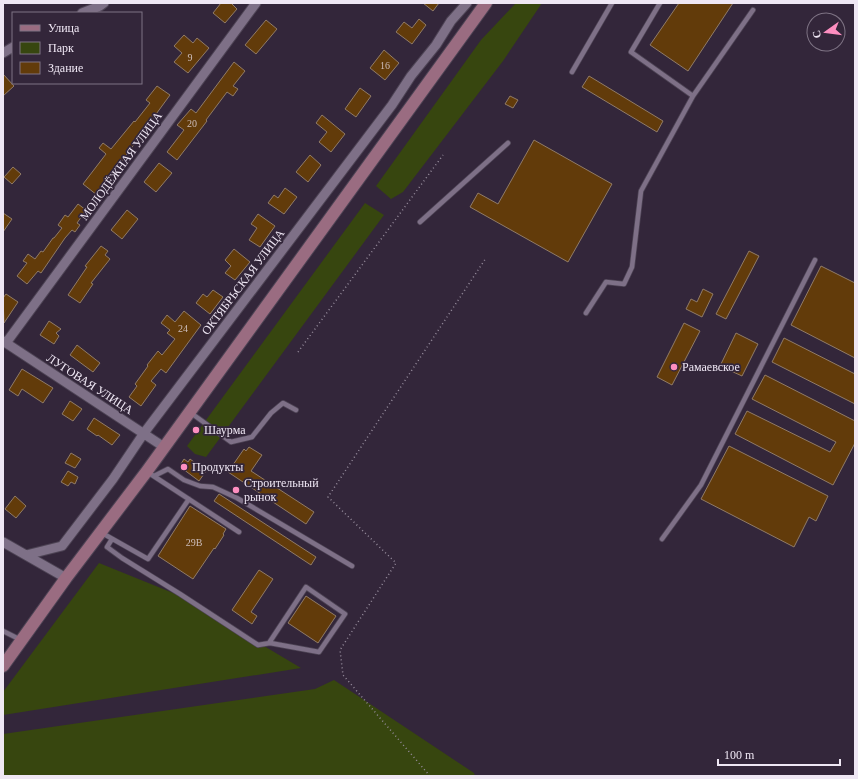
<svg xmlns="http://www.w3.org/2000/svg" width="858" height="779" viewBox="0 0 858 779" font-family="Georgia,serif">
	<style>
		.green { fill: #37460f }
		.building { fill: #623b0a; stroke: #907b67 }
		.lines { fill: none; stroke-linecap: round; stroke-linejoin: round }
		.service-casing { stroke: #4d4354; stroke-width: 6 }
		.minor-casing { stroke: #4d4354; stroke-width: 11 }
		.secondary-casing { stroke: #4d4354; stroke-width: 14 }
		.path { stroke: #968c9c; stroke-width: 1.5; stroke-dasharray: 1 3; stroke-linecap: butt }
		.service { stroke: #7e7087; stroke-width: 4.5 }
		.minor { stroke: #7e7087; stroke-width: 9 }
		.secondary { stroke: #9a6c81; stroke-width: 12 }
		.poi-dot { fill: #fd8ec0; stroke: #33263a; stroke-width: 1.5 }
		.labels { text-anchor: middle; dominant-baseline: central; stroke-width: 3.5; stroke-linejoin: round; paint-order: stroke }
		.number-label { font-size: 10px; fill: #ccbcba }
		.street-label { font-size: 12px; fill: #efe7f4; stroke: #33263a }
		.poi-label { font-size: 12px; fill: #efe7f4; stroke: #33263a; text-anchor: start }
	</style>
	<rect width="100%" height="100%" fill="#33263a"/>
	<!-- green -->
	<path class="green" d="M516,3h26l-39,58 -100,131 -12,7 -15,-13 105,-146z
		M365,203l19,12 -178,242 -11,-3 -8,-8z
		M99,563l79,32 123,73 -298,47v-23z
		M334,680l140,93 1,3h-472v-42l312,-45z"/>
	<!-- building -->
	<path class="building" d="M221,3h10l6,6 -12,14 -12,-10z
		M423,3h16l-6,8z
		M679,3h54l-45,68 -38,-26z
		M419,19l7,6 -14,19 -16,-12 8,-10 8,6z
		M266,20l11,9 -21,25 -11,-9z
		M184,35l9,8 4,-5 12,10 -21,25 -14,-11 8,-9 -8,-7z
		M384,50l15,13 -14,17 -15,-12z
		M234,62l11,9 -12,15 5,3 -5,7 -6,-4 -21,28 1,1 -30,39 -10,-8 17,-22 -7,-5 14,-16 5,4z
		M3,74l11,12 -11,10z
		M589,76l74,45 -6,11 -75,-45z
		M157,86l13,9 -73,100 -14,-11 23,-30 -7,-6 4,-5 8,6 23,-28 1,1 15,-19 -4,-3z
		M360,88l11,8 -15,21 -11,-8z
		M510,96l8,4 -5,8 -8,-4z
		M322,115l23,19 -14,18 -12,-10 8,-10 -11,-9z
		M534,140l78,44 -44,78 -98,-55 8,-14 20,11z
		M310,155l11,10 -13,17 -12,-10z
		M159,163l13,10 -16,19 -12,-10z
		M13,167l8,7 -9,10 -8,-7z
		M285,188l12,9 -13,17 -16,-11 6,-8 4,3z
		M78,204l8,6 -9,13 3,2 -5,7 -3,-2 -7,8 -24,35 -3,-2 -11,13 -10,-8 10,-13 -4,-2 5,-7 7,5 6,-8 2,1 10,-14h1l8,-10 -4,-3 7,-10 3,2z
		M127,210l11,9 -16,20 -11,-9z
		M3,213l9,6 -9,13z
		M258,214l17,12 -15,21 -11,-7 8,-12 -6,-4z
		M101,246l7,5 -3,4 5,4 -19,24 2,1 -13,19 -12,-8 19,-28 -2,-1z
		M234,249l16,13 -15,18 -10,-7 6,-7 -6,-6z
		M749,251l10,5 -33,63 -10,-5z
		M821,266l34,17v75l-64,-33z
		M703,289l10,5 -11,23 -16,-8 5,-10 6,3z
		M213,290l10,7 -13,17 -14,-11 7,-9 4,3z
		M6,294l12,8 -14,21 -1,-25z
		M184,311l17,14 -35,48 -5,-4 -10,12 5,4 -15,21 -12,-9 8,-11 -2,-2 13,-18 -1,-1 11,-14 4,4 13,-16 -8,-6 3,-3 -9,-7 6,-8 8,7z
		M49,321l12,8 -5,4 3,3 -5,8 -14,-9z
		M684,323l16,8 -28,54 -15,-8z
		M736,333l22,11 -16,32 -22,-10z
		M784,338l71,36v30l-83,-42z
		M77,345l23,18 -7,9 -23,-17z
		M22,369l31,19 -10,15 -21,-14 -4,7 -9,-6z
		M765,375l90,46v22l-22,42 -98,-51 12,-23 83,41 6,-10 -84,-43z
		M70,401l12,8 -9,12 -11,-7z
		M94,418l26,17 -8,10 -14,-10 -1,1 -10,-7z
		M729,446l99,50 -12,25 -7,-4 -15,30 -93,-48z
		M249,447l13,8 -11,16 63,41 -8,12 -78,-52 16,-23 2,2z
		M71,453l10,6 -6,9 -10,-5z
		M184,459l4,3 2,-3 16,12 -7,10 -16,-12 2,-2 -4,-3z
		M68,471l10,6 -3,7 -4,-2 -3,4 -7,-4z
		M219,494l97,63 -5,8 -97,-64z
		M15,496l11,10 -10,12 -11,-9z
		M190,506l36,23 -3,5 1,1 -9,14 -1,-1 -21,31 -35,-23z
		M259,570l14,9 -22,33 6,4 -5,8 -20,-14z
		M306,596l30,20 -18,27 -30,-20z"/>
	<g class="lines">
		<defs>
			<path id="service" d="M660,3l-29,49 62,44
				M572,72l40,-69
				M420,222l88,-79
				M586,313l20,-31 18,2 8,-17 9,-76 52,-95 60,-86
				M191,413l40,29 21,-5 19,-24 12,-10 13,7
				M152,475l87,57
				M154,476l14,-7 16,11 16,6 13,1 24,11 115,68
				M102,533l46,26 41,-60
				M112,539l-5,8 15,11 58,36 78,51 12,-2 49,9 26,-38 -39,-27 -37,56
				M662,539l39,-54 114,-225
				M3,631l18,9"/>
			<path id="minor" d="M82,13l18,-7 4,-3
				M3,53l10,-6
				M3,341l161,106
				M6,343l250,-340
				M3,542l63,36
				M26,555l36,-9 51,-67 31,-46 248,-328 19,-29 25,-31 15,-24 16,-18"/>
			<path id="secondary" d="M3,666l63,-88 81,-107 339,-468"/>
		</defs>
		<!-- service casing -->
		<use href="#service" class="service-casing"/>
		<!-- minor casing -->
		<use href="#minor" class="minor-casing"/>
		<!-- secondary casing -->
		<use href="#secondary" class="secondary-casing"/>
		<!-- path -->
		<path class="path" d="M298,352l145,-197
			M430,776l-87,-101 -3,-25 56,-87 -68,-66 158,-239"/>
		<!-- service -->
		<use href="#service" class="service"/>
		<!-- minor -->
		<use href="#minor" class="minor"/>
		<!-- secondary -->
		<use href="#secondary" class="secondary"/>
	</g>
	<!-- markers -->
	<g class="poi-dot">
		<circle cx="674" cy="367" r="4"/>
		<circle cx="196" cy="430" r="4"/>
		<circle cx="184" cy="467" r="4"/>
		<circle cx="236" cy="490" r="4"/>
	</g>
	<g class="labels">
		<!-- number labels -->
		<g class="number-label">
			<text x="190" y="57">9</text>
			<text x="385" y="65">16</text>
			<text x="192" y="123">20</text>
			<text x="183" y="328">24</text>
			<text x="194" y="542">29В</text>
		</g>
		<!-- street labels -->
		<g class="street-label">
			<text transform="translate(121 166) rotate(-54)">МОЛОДЁЖНАЯ УЛИЦА</text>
			<text transform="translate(243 282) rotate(-53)">ОКТЯБРЬСКАЯ УЛИЦА</text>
			<text transform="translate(90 384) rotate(33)">ЛУГОВАЯ УЛИЦА</text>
		</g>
		<!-- poi labels -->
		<g class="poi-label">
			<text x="682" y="367">Рамаевское</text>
			<text x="204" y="430">Шаурма</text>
			<text x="192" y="467">Продукты</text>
			<text x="244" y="483">Строительный<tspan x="244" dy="14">рынок</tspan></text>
		</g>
	</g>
	<!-- border -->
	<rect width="858" height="779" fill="none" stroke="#efe7f4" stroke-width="8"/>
	<!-- legend -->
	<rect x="12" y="12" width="130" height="72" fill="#33263a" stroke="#7e7384"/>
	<rect x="20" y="25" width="20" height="6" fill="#9a6c81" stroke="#7e7384"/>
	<text x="48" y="32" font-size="12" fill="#efe7f4">Улица</text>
	<rect x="20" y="42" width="20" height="12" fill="#37460f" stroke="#7e7384"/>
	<text x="48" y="52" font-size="12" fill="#efe7f4">Парк</text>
	<rect x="20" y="62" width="20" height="12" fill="#623b0a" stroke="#7e7384"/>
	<text x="48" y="72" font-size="12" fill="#efe7f4">Здание</text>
	<!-- north arrow -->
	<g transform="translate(826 32) rotate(256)"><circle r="19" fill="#33263a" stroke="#7e7384"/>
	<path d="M0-3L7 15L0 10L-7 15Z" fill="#fd8ec0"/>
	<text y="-6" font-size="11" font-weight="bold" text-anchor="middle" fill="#efe7f4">С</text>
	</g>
	<!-- scale -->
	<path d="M718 759v6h122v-6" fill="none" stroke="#efe7f4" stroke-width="2"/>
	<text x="724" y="759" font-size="12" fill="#efe7f4" stroke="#33263a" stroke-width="3" paint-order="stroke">100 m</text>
</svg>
